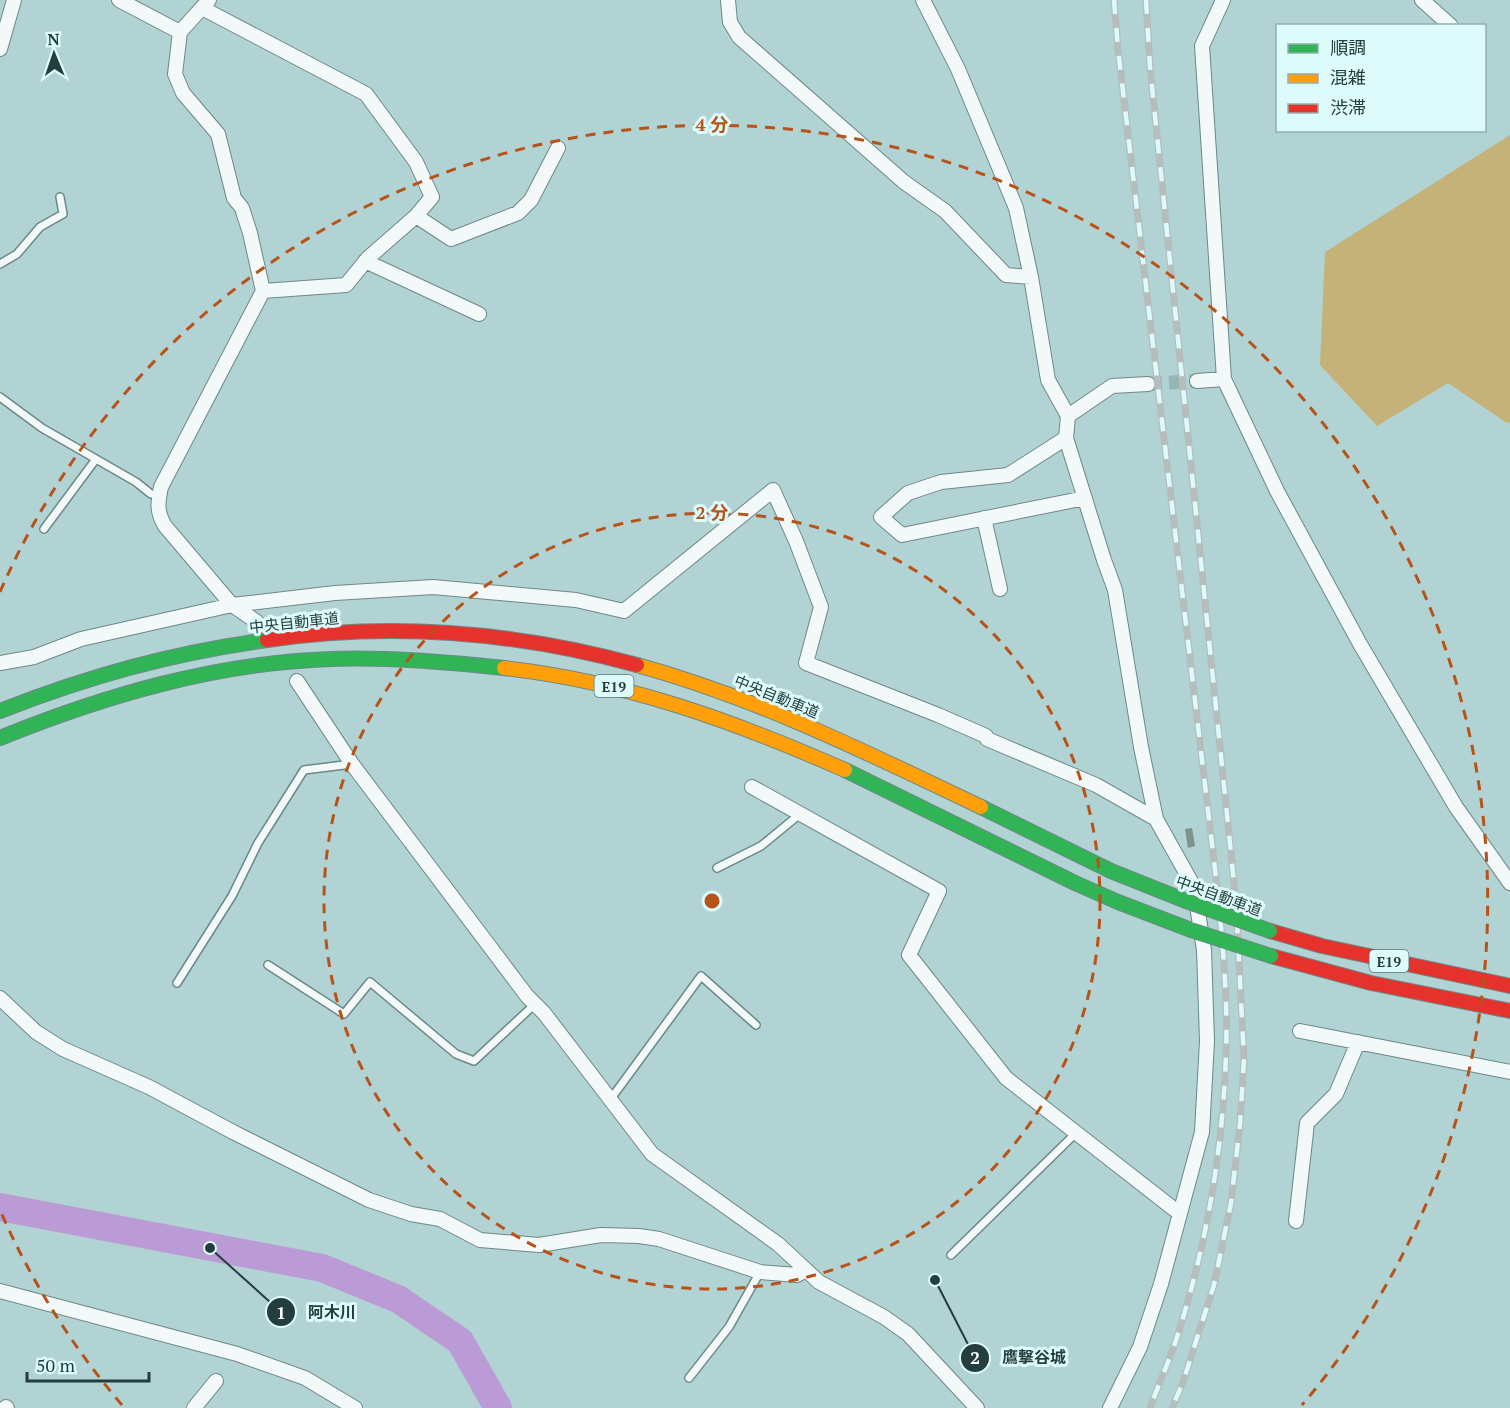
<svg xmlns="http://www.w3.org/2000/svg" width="1510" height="1408" viewBox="0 0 1510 1408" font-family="'PT Serif','Noto Sans JP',serif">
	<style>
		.forest { fill: #c4b279 }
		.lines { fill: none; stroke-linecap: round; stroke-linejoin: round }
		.river { stroke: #bb9bd5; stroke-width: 28 }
		.building { fill: #7e918a }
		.street-tunnel { stroke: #96b5b5; stroke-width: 14; stroke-dasharray: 14 7; stroke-linecap: butt }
		.lane-casing { stroke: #6d8888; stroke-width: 10 }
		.street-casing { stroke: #6d8888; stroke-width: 16 }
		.fast-casing { stroke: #6d8888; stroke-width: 16 }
		.slow-casing { stroke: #6d8888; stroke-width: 16 }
		.jam-casing { stroke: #6d8888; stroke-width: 16 }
		.lane { stroke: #f3f8f8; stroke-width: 7 }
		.street { stroke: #f3f8f8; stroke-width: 14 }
		.fast { stroke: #30b455; stroke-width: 14 }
		.slow { stroke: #ff9f0a; stroke-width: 14 }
		.jam { stroke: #e5322d; stroke-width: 14 }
		.rail-casing { stroke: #b5bdbd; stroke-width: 7 }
		.rail { stroke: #defbfb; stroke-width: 4.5; stroke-dasharray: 14; stroke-linecap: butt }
		.fast-bridge-casing { stroke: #6d8888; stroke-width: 16; stroke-linecap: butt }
		.fast-bridge { stroke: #30b455; stroke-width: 14 }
		.ring { fill: none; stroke: #b75218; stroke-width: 3; stroke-dasharray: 10 8 }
		.labels { text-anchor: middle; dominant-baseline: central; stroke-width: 6; stroke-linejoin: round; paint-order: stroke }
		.shield { fill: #defbfb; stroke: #5c7676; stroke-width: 1.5 }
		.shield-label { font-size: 14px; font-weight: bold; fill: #243d3d }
		.street-label { font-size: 15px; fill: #243d3d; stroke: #defbfb }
		.centre { fill: #b75218; stroke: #defbfb; stroke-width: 3 }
		.ring-label { font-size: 18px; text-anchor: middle; font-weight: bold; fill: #b75218; stroke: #defbfb; stroke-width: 6; stroke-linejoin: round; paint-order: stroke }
		.leader { fill: none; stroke: #243d3d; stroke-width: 2 }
		.callout-dot { fill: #243d3d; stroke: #defbfb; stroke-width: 2 }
		.mark-label { font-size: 18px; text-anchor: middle; font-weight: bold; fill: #fff }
		.callout-label { font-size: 16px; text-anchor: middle; font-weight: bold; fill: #243d3d; stroke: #defbfb; stroke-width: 6; stroke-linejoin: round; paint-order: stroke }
	</style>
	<rect width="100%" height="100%" fill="#b2d3d3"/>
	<!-- forest -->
	<path class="forest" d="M1510,135v287l-3,1 -59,-40 -71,43 -57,-61 5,-113z"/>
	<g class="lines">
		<!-- river -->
		<path class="river" d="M0,1207l322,61 76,31 62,42 38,67"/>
	</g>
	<!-- building -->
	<path class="building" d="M1192,828l3,18 -7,2 -3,-19z"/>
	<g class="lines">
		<!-- street-tunnel -->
		<path class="street-tunnel" d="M1148,384l49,-3"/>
		<defs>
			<path id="lane" d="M0,264l17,-10 23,-27 23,-13 -3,-17
				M0,397l42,31 94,54 15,12 8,1
				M44,529l52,-70
				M717,868l44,-22 39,-32
				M268,965l76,49 26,-32 86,72 18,7 61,-57
				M177,983l55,-87 26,-53 46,-73 48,-6
				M610,1100l91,-124 55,49
				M951,1255l125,-122
				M689,1378l40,-51 31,-55"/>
			<path id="street" d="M119,0l61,32
				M209,0l-29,32 -5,42 8,19 35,41 16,64 8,10 8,25 13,58
				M728,0l2,22 9,15 165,145 41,29 61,64 25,2
				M923,0l35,69 58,139 15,69 17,103 20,36 -2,22 38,122 11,30 26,157 15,72 38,68 10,63 3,91 -5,91 -41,152 -21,63 -30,61
				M1223,0l-21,46 22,333 53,112 83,153 96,163 54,76
				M1422,0l29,26
				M202,8l164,86 50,68 16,35 -16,19 -48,42 -22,27 -83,6 -102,196c-3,15 -5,24 4,39l67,79 25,17
				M0,49l14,-49
				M416,216l35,23 67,-26 13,-13 27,-52
				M365,261l114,53
				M1197,381l27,-2
				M1068,416l44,-30 36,-2
				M1066,438l-58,37 -67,7 -33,11 -27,24 21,18 183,-37
				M984,518l16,71
				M0,663l34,-6 47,-18 151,-34 103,-12 98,-6 143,13 48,11 149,-121 23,51 25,66 -15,56 132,52 48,21 1,3 109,46 60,34
				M297,681l55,83 175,232 17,17 108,141 126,90 41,38 65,35 24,17 69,74
				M752,787l187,104 -30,64 97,123 173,135
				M0,998l36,34 27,17 86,38 84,45 136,68 42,14 29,5 40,21 59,5 62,-10 38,1 20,3 101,33 37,3 9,-5
				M1300,1031l210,41
				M1296,1221l11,-98 29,-29 22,-52
				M0,1291l237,63 68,24 50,30
				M6,1407l1,1
				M194,1408l22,-27"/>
			<path id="fast" d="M0,711c89,-35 172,-58 267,-71
				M0,738c106,-43 216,-75 331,-79 58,-2 116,3 173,9
				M845,770l230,113 43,19 73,28
				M981,807l130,64 75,30"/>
			<path id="slow" d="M637,665c120,33 231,88 344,142
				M504,668c120,13 232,54 341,102"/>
			<path id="jam" d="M267,640c123,-18 249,-8 370,25
				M1270,931l52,15 188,40
				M1271,956l100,27 139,28"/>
		</defs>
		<!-- lane casing -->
		<use href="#lane" class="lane-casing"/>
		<!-- street casing -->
		<use href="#street" class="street-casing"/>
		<!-- fast casing -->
		<use href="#fast" class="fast-casing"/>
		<!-- slow casing -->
		<use href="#slow" class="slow-casing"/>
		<!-- jam casing -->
		<use href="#jam" class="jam-casing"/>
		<!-- lane -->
		<use href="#lane" class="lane"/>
		<!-- street -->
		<use href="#street" class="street"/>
		<!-- fast -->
		<use href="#fast" class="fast"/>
		<!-- slow -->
		<use href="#slow" class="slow"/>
		<!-- jam -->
		<use href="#jam" class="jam"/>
		<defs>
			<path id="rail" d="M1114,0l4,49 100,846c5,52 10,106 8,159 -3,94 -19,188 -47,277 -8,26 -20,52 -29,77
				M1146,0l4,67 86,835 8,157 -4,65 -9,79 -17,82 -31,97 -11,26"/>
		</defs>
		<!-- rail casing -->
		<use href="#rail" class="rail-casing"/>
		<!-- rail -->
		<use href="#rail" class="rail"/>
		<defs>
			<path id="fast-bridge" d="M1186,901l84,30
				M1191,930l80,26"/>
		</defs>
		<!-- fast-bridge casing -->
		<use href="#fast-bridge" class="fast-bridge-casing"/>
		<!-- fast-bridge -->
		<use href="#fast-bridge" class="fast-bridge"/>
	</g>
	<!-- distance rings -->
	<g class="ring">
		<circle cx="712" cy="901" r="388"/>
		<path d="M122 1405A776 776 0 0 1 0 1210M0 592A776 776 0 1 1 1302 1405"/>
	</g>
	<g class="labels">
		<!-- shield labels -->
		<g class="shield">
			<rect x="594.5" y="675" width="39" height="22" rx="4.5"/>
			<rect x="1369.5" y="950" width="39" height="22" rx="4.5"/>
		</g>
		<g class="shield-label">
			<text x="614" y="686">E19</text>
			<text x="1389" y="961">E19</text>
		</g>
		<!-- street labels -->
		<g class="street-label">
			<text transform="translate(294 622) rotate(-6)">中央自動車道</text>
			<text transform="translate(777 696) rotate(22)">中央自動車道</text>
			<text transform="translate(1219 895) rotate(20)">中央自動車道</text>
		</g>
	</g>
	<circle cx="712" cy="901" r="9" class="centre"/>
	<g class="ring-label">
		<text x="712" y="131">4 分</text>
		<text x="712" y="519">2 分</text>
	</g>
	<!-- callouts -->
	<path class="leader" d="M210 1248L281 1312M935 1280L975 1358"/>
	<g class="callout-dot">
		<circle cx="210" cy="1248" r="6"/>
		<circle cx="935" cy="1280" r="6"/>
		<circle cx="281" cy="1312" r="15"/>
		<circle cx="975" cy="1358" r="15"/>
	</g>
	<g class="mark-label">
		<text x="281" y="1319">1</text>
		<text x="975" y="1364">2</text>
	</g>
	<g class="callout-label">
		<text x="332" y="1318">阿木川</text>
		<text x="1034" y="1363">鷹撃谷城</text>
	</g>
	<!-- legend -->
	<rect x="1276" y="24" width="210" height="108" fill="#defbfb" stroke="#94afaf" stroke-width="1.5"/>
	<rect x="1288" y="44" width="30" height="9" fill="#30b455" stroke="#94afaf" stroke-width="1.5"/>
	<text x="1330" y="54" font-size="18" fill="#243d3d">順調</text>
	<rect x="1288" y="74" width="30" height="9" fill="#ff9f0a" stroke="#94afaf" stroke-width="1.5"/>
	<text x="1330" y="84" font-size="18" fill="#243d3d">混雑</text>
	<rect x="1288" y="104" width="30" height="9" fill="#e5322d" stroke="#94afaf" stroke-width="1.5"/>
	<text x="1330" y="114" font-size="18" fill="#243d3d">渋滞</text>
	<!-- north arrow -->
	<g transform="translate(54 54) rotate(358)" stroke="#defbfb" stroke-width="4.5" paint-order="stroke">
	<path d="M0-4.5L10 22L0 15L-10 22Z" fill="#243d3d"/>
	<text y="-9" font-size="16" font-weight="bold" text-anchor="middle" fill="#243d3d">N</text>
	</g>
	<!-- scale -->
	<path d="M27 1372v9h122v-9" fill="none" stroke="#243d3d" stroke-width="3"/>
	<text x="36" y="1372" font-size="18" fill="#243d3d" stroke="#defbfb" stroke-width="4.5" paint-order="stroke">50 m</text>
</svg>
